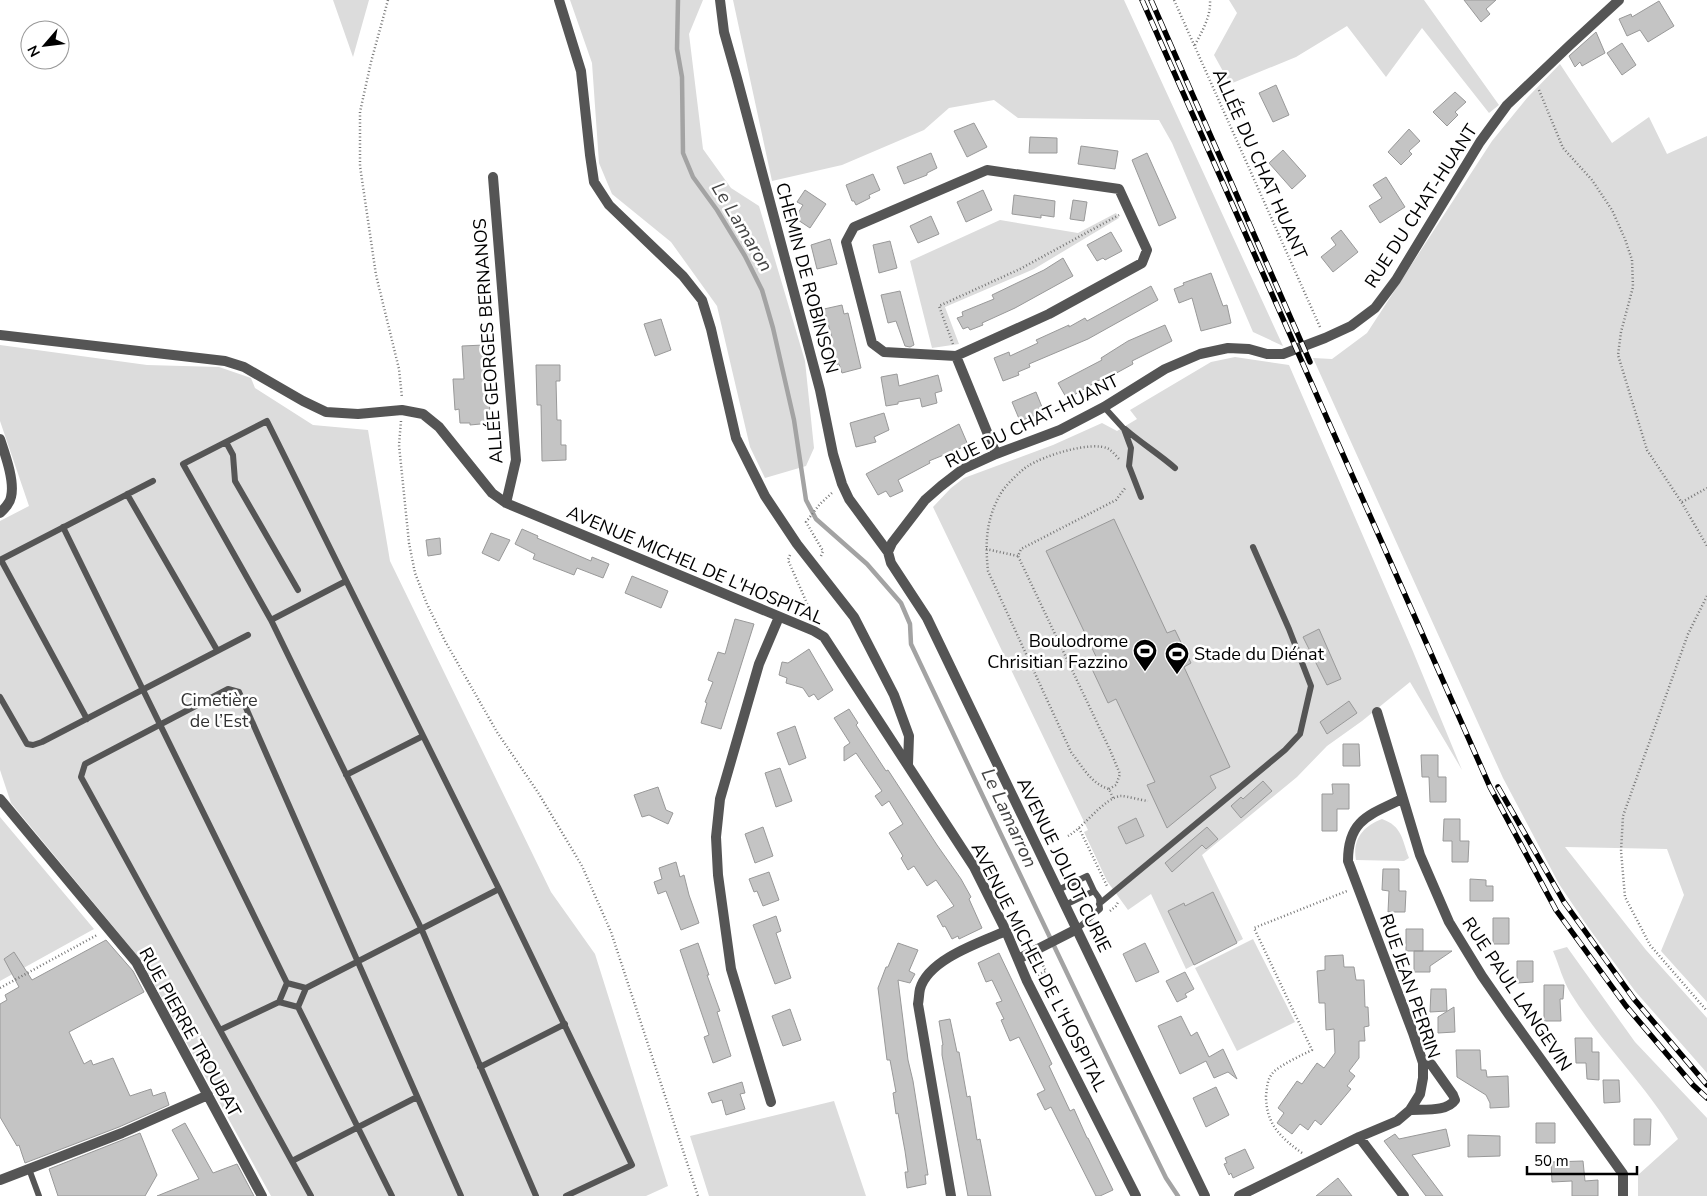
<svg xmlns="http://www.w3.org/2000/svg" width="1707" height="1196" viewBox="0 0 1707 1196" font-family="'Nunito Sans',sans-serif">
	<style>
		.green { fill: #dcdcdc }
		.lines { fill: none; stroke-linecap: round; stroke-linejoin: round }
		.stream { stroke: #a3a3a3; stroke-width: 4.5 }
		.building { fill: #c4c4c4; stroke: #999 }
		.path { stroke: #777; stroke-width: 2.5; stroke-dasharray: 1 2.5; stroke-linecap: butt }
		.service { stroke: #555; stroke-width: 6 }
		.minor { stroke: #555; stroke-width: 10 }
		.rail-casing { stroke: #000; stroke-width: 5.5 }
		.rail { stroke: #fff; stroke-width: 4; stroke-dasharray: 11; stroke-linecap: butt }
		.labels { text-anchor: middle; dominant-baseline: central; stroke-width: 5; stroke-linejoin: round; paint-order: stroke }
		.street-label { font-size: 18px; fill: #000; stroke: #fff }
		.poi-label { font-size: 18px; fill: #000; stroke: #fff; text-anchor: end }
		.park-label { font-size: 18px; fill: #333; stroke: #fff }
		.water-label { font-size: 19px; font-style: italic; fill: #444; stroke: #fff }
	</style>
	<rect width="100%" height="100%" fill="#fff"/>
	<!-- green -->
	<path class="green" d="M333,0h36l-16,57z
		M570,0h133l-14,34 14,115 28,39 28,18 46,155 9,87 -8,18 -41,12 -15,-31 -33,-141 -46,-64 -59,-48 -13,-31 -7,-100z
		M733,0h391l159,346 -30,-14 -81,-189 -13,-23 -141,-2 -24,-18 -45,8 -25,22 -82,35 -70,16z
		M1229,0h195l75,105 -10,8 -67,-85 -36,49 -39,-51 -51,31 -66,27 -16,-29 23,-42z
		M1560,64l52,79 37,-26 18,37 40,-18v866l-46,-51 23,-56 -17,-46 -102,-2 81,103 61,68v55l-72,-82 -47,-64 -29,-43 -56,-106 -190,-420 19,1 35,-26 125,-192 35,-43z
		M1116,213l3,5 -85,51 -89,38 14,37 -27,4 -22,-87 90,-41 78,13z
		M0,345l147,20 72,2 32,11 4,10 58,37 55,5 22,131 161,331 44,62 73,232 -22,10h-375l-130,-236 -130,-157 -11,-33v-249l29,-15 -29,-85z
		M1235,357l54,8 123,284 50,121 -52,-88 -48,39 -35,25 -30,31 -95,78 41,84 -57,30 -35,-75 -23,16 -21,-29 -23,-49 4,-2 -155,-323 18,-19 13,-10 89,-33 49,-22 15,8 20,-12 -7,-9 81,-48z
		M0,817l94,112 -94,52z
		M1382,819c20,7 20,20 27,39l-5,3 -48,-1c-4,-20 7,-34 26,-41z
		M1253,939l42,83 -58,29 -42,-83z
		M1567,947l68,95 72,76v78h-69v-21l40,-36c-30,-52 -75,-94 -107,-145 -8,-13 -12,-29 -18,-43z
		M834,1101l32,95h-157l-19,-60z"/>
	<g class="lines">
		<!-- stream -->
		<path class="stream" d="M678,0l-1,49 5,28 1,76 10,24 24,33 28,46 17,34 11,38 21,92 12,80 10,19 51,45 34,39 9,21 1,20c84,178 168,357 255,534l12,18"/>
	</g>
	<!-- building -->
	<path class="building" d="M1464,0h32l-10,9 4,5 -9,8z
		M1659,1l15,25 -26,16 -8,-12 -13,6 -8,-17 12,-5 1,3z
		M1596,32l9,21 -23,13 -2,-4 -5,5 -6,-11z
		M1622,43l14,22 -14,10 -15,-22z
		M1276,85l13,30 -16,7 -14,-29z
		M1455,92l11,10 -11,10 3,3 -11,11 -14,-14z
		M974,123l13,24 -20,10 -13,-26z
		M1409,129l11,12 -11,10 3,3 -11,11 -13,-13z
		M1030,137l27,1v15h-28z
		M1081,146l37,5 -3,18 -37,-5z
		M1283,150l23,26 -14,13 -23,-26z
		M931,153l6,15 -10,5v2l-23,9 -7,-17z
		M1147,153l29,65 -17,8 -27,-66z
		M873,174l7,16 -11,5 1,3 -14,7 -2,-4h-2l-6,-16z
		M1386,177l19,30 -25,16 -11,-17 13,-8 -9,-13z
		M805,190l21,14 -16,24 -15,-10 8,-13 -6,-3z
		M983,190l9,20 -26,12 -9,-20z
		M1014,195l41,6 -1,16 -13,-2v3l-29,-4z
		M1073,200l14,2 -3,19 -14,-2z
		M931,216l8,18 -21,9 -8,-17z
		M1341,230l17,22 -25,20 -12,-15 15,-12 -5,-7z
		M1111,232l11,19 -17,9 -2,-2 -6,3 -10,-16z
		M830,239l7,25 -20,5 -6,-24z
		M890,241l7,27 -18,5 -6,-28z
		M1063,258l10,18 -58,32 -33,15 1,2 -13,5 -2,-3 -5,2 -6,-11 6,-2 -1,-4 32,-13 -2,-4 52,-25z
		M1211,273l12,33 4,-1 4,18 -30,8 -9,-33 -13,5 -5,-14 10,-4 -1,-2z
		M1151,286l7,14 -70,39 -59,25 1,3 -12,5 1,3 -16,6 -9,-23 15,-6 1,4 28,-13 -2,-3 33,-15v2l16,-9 2,3z
		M900,291l14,54 -4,2 -5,-1 -9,-25 -8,2 -7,-28z
		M842,305l2,9 4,-1 13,55 -19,5 -3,-9 -5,1 -8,-25 6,-2 -8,-29z
		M661,319l10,31 -16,6 -11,-32z
		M1165,325l7,16 -40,20 1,3 -22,12 -1,-2 -43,25 -9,-16 44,-23 -1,-2 27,-17z
		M484,345l2,57 3,-1 2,22 -21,2v-2h-10l-1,-14 -4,1 -2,-31h11l-2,-33z
		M536,365h24v16h-4l1,39h4v25h5v15l-24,1 -1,-56h-4z
		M897,374l2,12 39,-11 4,16 -7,2 2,10 -15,4 -2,-9 -22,4v2l-12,2 -5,-29z
		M1036,392l8,20 -24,9 -8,-19z
		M884,413l5,17 -15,7 2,5 -20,5 -6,-24z
		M959,424l9,21 -39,16 1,2 -32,17 5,11 -13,6 -4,-6 -8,4 -12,-21z
		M1114,519l53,114 8,-3 16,33 -7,4 46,100 -20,9 6,12 -49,40 -20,-43 8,-3 -39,-83 -8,4 -16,-34 8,-4 -54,-114z
		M522,529l16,7 -1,2 54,23 1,-4 17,7 -6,14 -26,-10 -3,7 -41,-16 2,-5 -20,-10z
		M491,533l19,7 -11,21 -17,-8z
		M440,538l1,16 -13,2 -2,-16z
		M632,576l36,15 -7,17 -36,-15z
		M735,619l19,5 -33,105 -20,-6 6,-20 -2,-1 8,-20 -5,-2 10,-28 7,2z
		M1319,629l22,50 -14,6 -24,-48z
		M809,649l24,41 -15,10 -4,-6 -5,3 -6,-9 -17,-5 1,-5 -8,-3 3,-13 6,1z
		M1349,701l8,12 -30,21 -7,-12z
		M849,709l9,14 -2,2 30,46 2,-1 49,75 24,34 10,18 -2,2 13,29 -23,11 -1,-3 -6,3 -7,-13 -2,1 -6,-11 17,-10 -18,-26 -9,6 -13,-20 -6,4 -7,-12 2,-2 -14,-23 14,-9 -14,-23 -7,5 -7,-10 7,-5 -26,-38 -12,8v-14l6,-4 -16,-25z
		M795,726l11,32 -17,7 -12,-32z
		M1343,744h16l1,22h-17z
		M1421,755h17v22h8v25h-16l-1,-25h-7z
		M780,768l12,33 -16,6 -11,-34z
		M1263,781l9,10 -31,27 -10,-12 10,-9 2,2z
		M1332,784h17v25h-12v22h-15v-37h11z
		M658,787l8,23 7,3 -5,11 -19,-9 -7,2 -8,-22z
		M1136,818l8,18 -18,8 -8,-17z
		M1444,819h16v22h9l-1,21h-16v-21h-9z
		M763,827l10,29 -18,7 -10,-29z
		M1207,827l11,12 -12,10 -4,-4 -30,27 -7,-9z
		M676,862l4,15 4,-2 5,20 10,28 -18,7 -15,-39 -8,3 -4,-12 8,-3 -3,-11z
		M1383,869h16v22h7l-1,21h-17l1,-21 -7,-1z
		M769,872l10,28 -16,6 -6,-15 -3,1 -5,-13z
		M1470,879l16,1v6h7v15h-23z
		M1213,892l24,51 -43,22 -26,-54 16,-8 1,3z
		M776,916l5,15 -5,2 15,45 -16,6 -22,-59z
		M1493,918h16v26h-16z
		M1406,929h17v22h-17z
		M106,940l27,31 11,21 -75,40 15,32 7,-4 2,5 20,-7 17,38 21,-7 2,7 12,-4 4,13 -50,22 -94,36 -6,-18 -2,1 -17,-29v-113l7,-4 -2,-5 14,-8 -15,-28 10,-7 18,28z
		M698,943l11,32h-2l13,36 -3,1 14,44 -18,7 -9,-26 5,-2 -29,-85z
		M898,943l20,7 -9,21 6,3 -5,9 -12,-3 10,80 5,21 15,94h-3l1,9 -19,4 -2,-16h3l-3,-21 -7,-38 -2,1 -3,-21 3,-1 -6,-32h-3l-9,-72 8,-21h2z
		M1145,943l14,29 -23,10 -13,-28z
		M1414,951h38l-22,15v6h-16z
		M999,953l53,111 -3,2 21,45 4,-2 13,29h1l25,52 -13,6h-4l-45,-89 -6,3 -8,-16 8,-4 -26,-53 -9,4 -9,-21 3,-1 -8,-16 6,-2 -10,-21 -6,2 -8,-19z
		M1343,955l1,12h10l2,13h8l1,27h3l1,19 -5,1 1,14h-6v17l-10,13 6,5 -8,10 4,3 -30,36 -6,-5 -7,10 -8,-6 -8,10 -15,-11 7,-10 -6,-5 19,-27 5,3 15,-21 7,5 11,-15 -1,-24 -8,1 -1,-27h-6l-2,-32 8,-1v-14z
		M1517,961h16v21l-16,1z
		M1185,972l9,17 -9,5 2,3 -10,5 -11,-21z
		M1544,985h20l-1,14h-3l1,22h-17z
		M1431,989h15l1,22 -17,1z
		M1454,1007l1,25 -17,1v-16z
		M790,1009l11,31 -18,6 -11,-30z
		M1181,1016l10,20 6,-4 12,25 14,-8 14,30 -9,-7 -14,6 -8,-17 -26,13 -22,-48z
		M950,1019l7,33h2l8,45 3,-1 7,44 3,-1 11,57h-23l-26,-141v-10h1l-4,-24z
		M1575,1038h17v14h7v28l-12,-1 -1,-16h-10z
		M1456,1050h24l1,20h5l1,7 21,-1 1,31 -19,1v-5l-4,-8 -29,-18z
		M1603,1080h16l1,22 -16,1z
		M742,1082l3,11 -5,1 5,15 -19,6 -4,-15 -10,3 -4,-10z
		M1216,1087l13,28 -23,12 -13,-29z
		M1634,1119h17l-1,26h-16z
		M185,1123l28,50 24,-9 17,32h-97l42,-17 -27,-49z
		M1536,1123h19v20h-19z
		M1446,1129l4,17 -38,9 31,41h-17l-42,-55 11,-7 4,5z
		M140,1133l17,42 -12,21h-87l-9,-27z
		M1468,1135l32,1v20l-32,1z
		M1245,1149l9,19 -21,10 -2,-5 -2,2 -5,-11 3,-1 -2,-5z
		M1583,1161l2,20 13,-1v16h-26v-15l-20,1 -1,-20z
		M1338,1178l14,18h-36z"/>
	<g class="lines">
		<!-- path -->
		<path class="path" d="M388,0l-17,62 -11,50v54l16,109 23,94 3,29
			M1174,0l146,327
			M1195,45c7,-14 16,-28 15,-45
			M1539,90l24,58 29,32 20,30 13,29 7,21 1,27 -12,45 -3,23 29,95 35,53 25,43
			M953,344l-14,-38 81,-37 99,-54
			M401,421l-2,24 10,98 6,30 12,31 18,37 52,91 42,62 43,72 29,66 87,264
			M1682,502l25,-14
			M986,549l32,7
			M790,555l-2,5 25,57
			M821,556l2,-5 -17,-29 14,-18 13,-12
			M1707,596l-19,38 -65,182 -2,35 4,46 25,48 57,66
			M1109,789l7,-4 4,-11 -10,-24 -92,-194 3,-7 95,-49 10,-13
			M1113,798l-4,-9c-18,-5 -27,-23 -38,-37l-83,-181c-3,-29 -2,-52 13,-78 4,-7 20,-23 27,-27 15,-10 64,-26 81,-17 4,3 8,8 11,11
			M1079,828l28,58
			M1068,836c15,-8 37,-39 53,-40 6,0 19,4 27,5
			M1110,911l6,-5 2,-4
			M1038,975l8,-4 -6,-11
			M0,988l97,-53
			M1302,1153c-21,-15 -36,-29 -36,-57 1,-8 1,-16 6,-22 4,-7 32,-20 40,-24l-58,-122 93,-37"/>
		<!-- service -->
		<path class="service" d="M1104,407l20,22 7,19 -2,18 12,31
			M1125,429c16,14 34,25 50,39
			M226,442l7,13 2,26 63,109
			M127,494l90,156
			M63,527l224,456
			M0,560l153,-79
			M1,560l86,159
			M271,620l75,-39
			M0,697l27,47 6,1 9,-3 206,-107
			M346,775l77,-39
			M1058,890l29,-14 7,15
			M1099,904l186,-154 15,-16 11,-48 -22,-57 -36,-82
			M1065,905l29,-14 5,7 1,11 -23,20
			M306,988l193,-99
			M298,1007l-19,-5 8,-19 19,5 -8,19 94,189
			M220,1030l59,-28
			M480,1067l85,-43
			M292,1161l125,-64
			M29,1169l10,27
			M311,1196l-230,-419 4,-13 143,-75 11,3 222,504
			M536,1196l-115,-268 -150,-308 -88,-156 84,-43 232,468 133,276 -66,31"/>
		<!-- minor -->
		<path class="minor" d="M559,0l22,71 9,84 4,27 15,23 74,71 19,24 9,29 25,109 29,58 32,48 57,73 40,78 15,41 -1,28
			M720,0l4,32 13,46 83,312 13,64 9,30 7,15 39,53 3,11 36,55 278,578
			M493,177l23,283 -10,43
			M0,335l225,26 19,6 59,34 23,11 32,2 44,-4 21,4 16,13 53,66 14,10 308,128 10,6 150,230 32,64 21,50 109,215
			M956,356l-72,-4 -12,-9 -26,-101 8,-15 133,-57 132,19 28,61 -5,13 -93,51 -93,42 40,98
			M0,439c5,15 15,42 11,58 -1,6 -6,11 -11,16
			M888,552l4,-9 33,-43 16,-14 22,-17 33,-15 64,-24 44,-23 61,-38 35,-15 28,-6 21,1 18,5h16l42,-16 26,-12 24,-18 21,-28 84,-138 27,-37 63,-60 49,-45
			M1377,712l43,143 29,67 33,54 25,36 116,162v22
			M0,799l136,163 126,234
			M1018,959l59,-30
			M771,1102l-40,-133 -13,-94 -2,-38 4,-38 39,-135 20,-47
			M1410,1110c14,-1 37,2 45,-10l-2,-5 -22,-31 -8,-1
			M1359,1137l45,59
			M0,1180l122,-47 86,-38
			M951,1196l-33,-192c1,-5 1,-11 2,-15 8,-30 61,-47 86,-58
			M1239,1196l120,-59 38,-16 13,-11 10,-16 3,-16v-15l-10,-30 -65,-172c0,-41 21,-46 54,-62"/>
		<defs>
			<path id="rail" d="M1142,0l348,787 66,123 70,96 67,79 14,13
				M1151,0l159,362
				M1498,787l66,115 70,97 73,86"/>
		</defs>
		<!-- rail casing -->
		<use href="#rail" class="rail-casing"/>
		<!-- rail -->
		<use href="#rail" class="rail"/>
	</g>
	<!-- icons -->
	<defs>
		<symbol id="stadium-pin" viewBox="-11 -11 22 30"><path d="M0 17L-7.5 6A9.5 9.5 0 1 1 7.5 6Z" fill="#000" stroke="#fff"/><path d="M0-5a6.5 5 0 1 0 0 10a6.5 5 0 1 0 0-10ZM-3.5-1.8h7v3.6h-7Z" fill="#fff"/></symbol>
	</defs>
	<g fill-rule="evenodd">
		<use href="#stadium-pin" x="1131" y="637" width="28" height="38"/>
		<use href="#stadium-pin" x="1163" y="640" width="28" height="38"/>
	</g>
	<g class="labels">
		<!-- street labels -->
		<g class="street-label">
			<text transform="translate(1260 164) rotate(66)">ALLÉE DU CHAT HUANT</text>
			<text transform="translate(1421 206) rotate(-57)">RUE DU CHAT-HUANT</text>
			<text transform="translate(807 278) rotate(75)">CHEMIN DE ROBINSON</text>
			<text transform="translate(488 341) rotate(-94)">ALLÉE GEORGES BERNANOS</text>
			<text transform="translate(1032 421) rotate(-26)">RUE DU CHAT-HUANT</text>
			<text transform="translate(695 565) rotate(23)">AVENUE MICHEL DE L'HOSPITAL</text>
			<text transform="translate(1064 865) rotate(64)">AVENUE JOLIOT CURIE</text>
			<text transform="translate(1039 967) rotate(63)">AVENUE MICHEL DE L'HOSPITAL</text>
			<text transform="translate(1410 986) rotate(71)">RUE JEAN PERRIN</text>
			<text transform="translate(1517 994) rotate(56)">RUE PAUL LANGEVIN</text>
			<text transform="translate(190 1032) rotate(61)">RUE PIERRE TROUBAT</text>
		</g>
		<!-- poi labels -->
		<g class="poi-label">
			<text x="1128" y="641">Boulodrome<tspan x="1128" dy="21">Chrisitian Fazzino</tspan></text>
			<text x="1194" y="654" text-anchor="start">Stade du Diénat</text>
		</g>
		<!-- park labels -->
		<g class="park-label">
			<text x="219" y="700">Cimetière<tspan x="219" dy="21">de l’Est</tspan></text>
		</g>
		<!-- water labels -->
		<g class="water-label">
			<text transform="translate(742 227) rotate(59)">Le Lamaron</text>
			<text transform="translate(1009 818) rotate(65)">Le Lamarron</text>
		</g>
	</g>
	<!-- north arrow -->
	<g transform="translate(45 45) rotate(242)"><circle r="24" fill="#ffffff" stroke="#999999"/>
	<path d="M0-4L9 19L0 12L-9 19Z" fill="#000000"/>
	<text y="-8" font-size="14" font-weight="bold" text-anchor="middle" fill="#000000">N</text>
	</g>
	<!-- scale -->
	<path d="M1527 1166v8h110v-8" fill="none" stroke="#000000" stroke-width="2.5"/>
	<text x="1534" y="1166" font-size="15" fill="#000000" stroke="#ffffff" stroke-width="4" paint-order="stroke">50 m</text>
</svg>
